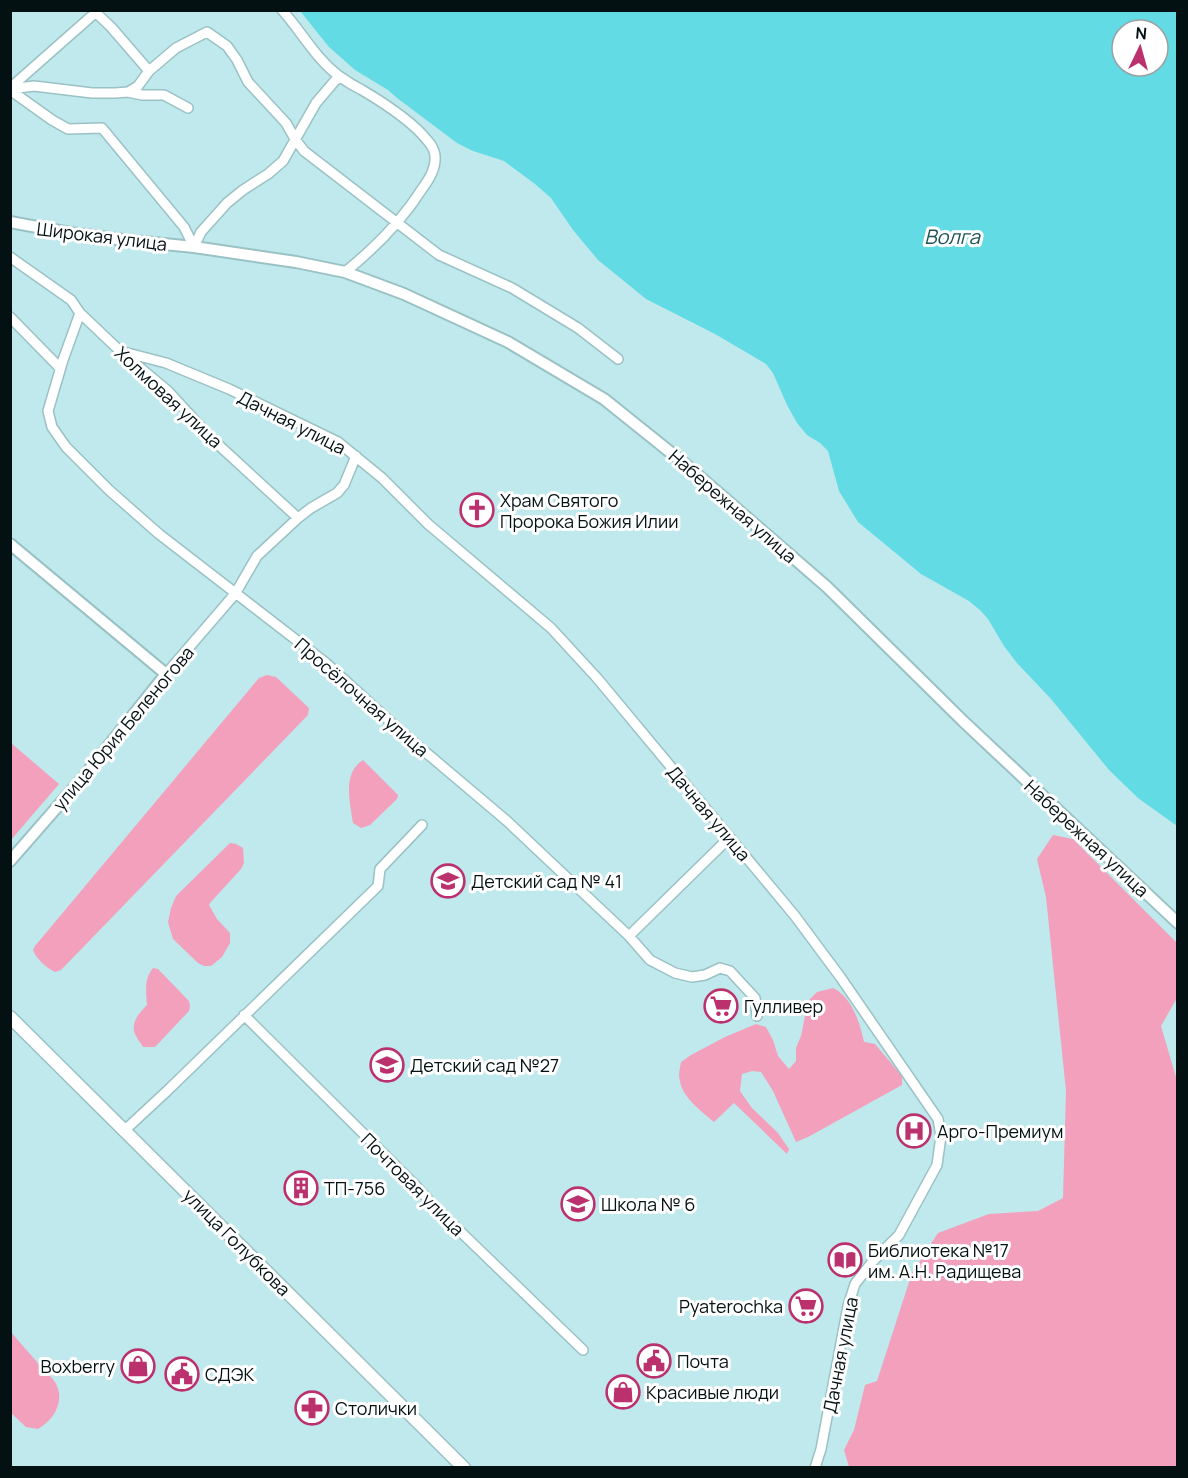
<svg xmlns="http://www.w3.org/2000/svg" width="1188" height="1478" viewBox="0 0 1188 1478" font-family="Manrope,sans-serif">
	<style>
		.green { fill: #f2a0bb }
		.water { fill: #62dbe5; fill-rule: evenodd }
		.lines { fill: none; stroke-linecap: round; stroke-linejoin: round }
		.minor-casing { stroke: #9ac2c5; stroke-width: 12 }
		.tertiary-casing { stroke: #9ac2c5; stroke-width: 14 }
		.secondary-casing { stroke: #9ac2c5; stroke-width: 15 }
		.minor { stroke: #fff; stroke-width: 9 }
		.tertiary { stroke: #fff; stroke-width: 10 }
		.secondary { stroke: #fff; stroke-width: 12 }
		.labels { text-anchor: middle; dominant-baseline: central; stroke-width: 6; stroke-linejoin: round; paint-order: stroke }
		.street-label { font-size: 18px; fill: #041113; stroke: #fff }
		.poi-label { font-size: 18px; fill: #041113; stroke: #fff; text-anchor: start }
		.water-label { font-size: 20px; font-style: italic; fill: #1e5357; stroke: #fff }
	</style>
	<rect width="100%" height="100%" fill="#c0e9ed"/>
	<!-- green -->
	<path class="green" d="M267,675l9,2 33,31 -1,7 -247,255 -6,2c-8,-4 -19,-13 -22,-22l2,-4 224,-268z
		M11,743l48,41 -48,56z
		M363,760l35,35 -1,4 -27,26 -9,3 -8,-5c-3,-21 -11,-50 10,-63z
		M1053,835l20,4 104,104v55l-16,28 17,58 -1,383h-328l-5,-17 10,-20 11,-45 12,-4 35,-108 26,-40 51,-19 49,-3 25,-13 3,-107 -20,-194 -9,-38z
		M230,843l6,1 7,4 1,15 -3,6 -31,34 -1,2 8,14 13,14v10l-8,14 -11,9h-7l-6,-3 -25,-24 -5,-17 3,-14 5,-12z
		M153,968l5,1 31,32 1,5 -1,5 -34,36h-12c-2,-4 -6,-8 -8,-13 -5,-11 5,-22 12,-29 -1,-14 -3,-26 6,-37z
		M833,988c19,9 27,35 31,54l11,2 27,32v9l-94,52 -12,5 -23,-51 -12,-19 -9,-1 -10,3 -2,17 12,17 26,25 11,16 -2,5 -53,-51 -20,19c-12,-10 -32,-25 -34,-41 -2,-6 0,-13 1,-19l10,-7 34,-18 31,-13 10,3 7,13 5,16 11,13 7,-8v-13l5,-12 7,-35 9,-9z
		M11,1332c10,12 21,24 31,36 4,4 10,9 13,14 11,18 -1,38 -17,47l-12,-2 -15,-14z"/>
	<!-- water -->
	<path class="water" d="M300,11h877v815l-39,-28 -29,-28 -58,-71 -34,-36 -13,-17 -16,-27 -7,-8 -12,-10 -48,-27 -63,-52 -19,-31 -11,-40 -8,-8 -13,-8 -10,-12 -10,-18 -14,-32 -7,-9 -51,-30 -69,-35 -48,-39 -25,-30 -22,-32 -16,-14 -31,-23 -31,-10 -16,-8 -60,-45 -9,-8 -33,-20 -26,-23zM1122,30h36v36h-36z"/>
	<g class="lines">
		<defs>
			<path id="minor" d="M93,10l18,17 38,44
				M282,10c20,22 33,48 57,66 7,5 15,10 23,14 22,13 49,30 65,50 5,5 9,13 8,20 0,10 -7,21 -13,29 -21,33 -47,59 -77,83
				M10,88l85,-75
				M10,89l24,-3 58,7h23l13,-1 14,3h22l24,13
				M10,90l42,30 16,9 34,-1 82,99 10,20
				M128,92l10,-6 11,-15 27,-23 31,-16 20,14 10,14 11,22 38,41 9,16 9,12 135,104 73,33 66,40 40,31
				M194,247l7,-15 26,-29 16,-13 25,-16 15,-13 33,-58 23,-27
				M10,257l61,43 9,13 40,38 48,40 43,47 87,80
				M80,313l-17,47 -15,51 4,16 14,20 43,43 50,44 167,129 71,65 110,93 122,115 21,24 25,13 17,4 13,-2 15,-7 10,3 25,27 2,18
				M10,317l50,51
				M120,351l46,12 63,26 109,53 44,36 46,46 123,104 46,50 198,238 46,62 97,141 3,17 -4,29 -38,70 -26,26 -18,23 -7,22 -27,143 -6,19
				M166,674l69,-80 22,-38 41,-38 13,-10 26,-15 7,-8 12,-29
				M629,936l100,-98
				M244,1015l171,170 21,23 147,142
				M125,1130l42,-39 211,-205 2,-17 42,-44"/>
			<path id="tertiary" d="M10,222l60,11 54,7 70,7 102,15 49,10 59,22 104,48 96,57 81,65 142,123 137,135 214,201
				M10,544l156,130 -80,100 -76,87"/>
			<path id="secondary" d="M10,1017l454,451"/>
		</defs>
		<!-- minor casing -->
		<use href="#minor" class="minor-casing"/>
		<!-- tertiary casing -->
		<use href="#tertiary" class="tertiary-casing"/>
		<!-- secondary casing -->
		<use href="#secondary" class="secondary-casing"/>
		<!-- minor -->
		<use href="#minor" class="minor"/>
		<!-- tertiary -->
		<use href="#tertiary" class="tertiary"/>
		<!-- secondary -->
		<use href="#secondary" class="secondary"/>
	</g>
	<!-- icons -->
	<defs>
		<symbol id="church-ring" viewBox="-11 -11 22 22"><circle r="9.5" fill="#fff" stroke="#bb316e" stroke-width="1.5"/><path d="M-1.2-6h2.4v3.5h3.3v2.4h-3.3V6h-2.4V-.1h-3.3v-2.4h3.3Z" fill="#bb316e"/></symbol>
		<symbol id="school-ring" viewBox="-11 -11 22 22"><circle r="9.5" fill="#fff" stroke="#bb316e" stroke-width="1.5"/><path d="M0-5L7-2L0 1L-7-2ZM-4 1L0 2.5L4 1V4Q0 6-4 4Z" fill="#bb316e"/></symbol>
		<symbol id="supermarket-ring" viewBox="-11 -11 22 22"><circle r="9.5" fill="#fff" stroke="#bb316e" stroke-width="1.5"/><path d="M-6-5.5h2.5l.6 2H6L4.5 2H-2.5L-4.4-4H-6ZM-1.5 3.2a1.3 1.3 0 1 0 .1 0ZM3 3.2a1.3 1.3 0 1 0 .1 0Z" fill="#bb316e"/></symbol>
		<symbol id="hospital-ring" viewBox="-11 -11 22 22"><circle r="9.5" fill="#fff" stroke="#bb316e" stroke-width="1.5"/><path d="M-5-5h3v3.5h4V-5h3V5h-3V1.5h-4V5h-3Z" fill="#bb316e"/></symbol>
		<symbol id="building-ring" viewBox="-11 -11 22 22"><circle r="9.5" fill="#fff" stroke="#bb316e" stroke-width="1.5"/><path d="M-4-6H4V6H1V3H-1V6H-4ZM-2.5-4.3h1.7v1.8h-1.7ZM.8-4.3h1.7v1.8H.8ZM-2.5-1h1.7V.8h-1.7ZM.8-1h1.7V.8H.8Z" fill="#bb316e"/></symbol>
		<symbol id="library-ring" viewBox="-11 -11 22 22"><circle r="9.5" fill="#fff" stroke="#bb316e" stroke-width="1.5"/><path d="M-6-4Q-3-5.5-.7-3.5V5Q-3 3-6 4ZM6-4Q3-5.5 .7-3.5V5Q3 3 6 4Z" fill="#bb316e"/></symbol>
		<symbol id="civic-ring" viewBox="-11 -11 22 22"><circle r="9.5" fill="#fff" stroke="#bb316e" stroke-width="1.5"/><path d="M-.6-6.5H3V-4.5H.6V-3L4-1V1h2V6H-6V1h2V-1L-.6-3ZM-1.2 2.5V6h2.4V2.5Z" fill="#bb316e"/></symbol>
		<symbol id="shop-ring" viewBox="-11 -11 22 22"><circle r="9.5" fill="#fff" stroke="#bb316e" stroke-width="1.5"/><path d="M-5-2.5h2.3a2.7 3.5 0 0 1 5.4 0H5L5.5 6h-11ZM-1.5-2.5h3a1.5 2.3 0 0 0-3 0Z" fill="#bb316e"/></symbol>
		<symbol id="pharmacy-ring" viewBox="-11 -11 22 22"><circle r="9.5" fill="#fff" stroke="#bb316e" stroke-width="1.5"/><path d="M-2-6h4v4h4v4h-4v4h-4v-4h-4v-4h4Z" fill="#bb316e"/></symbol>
	</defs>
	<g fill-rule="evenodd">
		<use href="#church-ring" x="458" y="491" width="38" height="38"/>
		<use href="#school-ring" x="429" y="862" width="38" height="38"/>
		<use href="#supermarket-ring" x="702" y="987" width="38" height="38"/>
		<use href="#school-ring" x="368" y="1046" width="38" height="38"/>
		<use href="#hospital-ring" x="895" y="1112" width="38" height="38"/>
		<use href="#building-ring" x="282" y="1169" width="38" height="38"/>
		<use href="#school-ring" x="559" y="1185" width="38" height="38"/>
		<use href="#library-ring" x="826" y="1241" width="38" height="38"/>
		<use href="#supermarket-ring" x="787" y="1287" width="38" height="38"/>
		<use href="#civic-ring" x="635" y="1342" width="38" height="38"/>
		<use href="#shop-ring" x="119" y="1347" width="38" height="38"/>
		<use href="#civic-ring" x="163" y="1355" width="38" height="38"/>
		<use href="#shop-ring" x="604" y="1373" width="38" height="38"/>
		<use href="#pharmacy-ring" x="293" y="1389" width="38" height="38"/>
	</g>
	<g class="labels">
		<!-- street labels -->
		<g class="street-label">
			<text transform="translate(102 236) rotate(7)">Широкая улица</text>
			<text transform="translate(169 397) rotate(43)">Холмовая улица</text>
			<text transform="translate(292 422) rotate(27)">Дачная улица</text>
			<text transform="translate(733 506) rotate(41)">Набережная улица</text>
			<text transform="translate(362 697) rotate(41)">Просёлочная улица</text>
			<text transform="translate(123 728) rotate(-50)">улица Юрия Беленогова</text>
			<text transform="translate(709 813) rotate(50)">Дачная улица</text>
			<text transform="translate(1087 838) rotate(43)">Набережная улица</text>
			<text transform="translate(413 1184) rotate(45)">Почтовая улица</text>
			<text transform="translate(237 1242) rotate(45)">улица Голубкова</text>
			<text transform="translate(840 1355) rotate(-79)">Дачная улица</text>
		</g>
		<!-- poi labels -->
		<g class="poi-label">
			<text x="500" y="500">Храм Святого<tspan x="500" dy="21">Пророка Божия Илии</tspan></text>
			<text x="471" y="881">Детский сад № 41</text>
			<text x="744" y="1006">Гулливер</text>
			<text x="410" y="1065">Детский сад №27</text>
			<text x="937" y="1131">Арго-Премиум</text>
			<text x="324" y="1188">ТП-756</text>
			<text x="601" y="1204">Школа № 6</text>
			<text x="868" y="1250">Библиотека №17<tspan x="868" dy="21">им. А.Н. Радищева</tspan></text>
			<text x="783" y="1306" text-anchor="end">Pyaterochka</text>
			<text x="677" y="1361">Почта</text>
			<text x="115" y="1366" text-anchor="end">Boxberry</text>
			<text x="205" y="1374">СДЭК</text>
			<text x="646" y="1392">Красивые люди</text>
			<text x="335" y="1408">Столички</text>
		</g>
		<!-- water labels -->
		<g class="water-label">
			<text x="952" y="236">Волга</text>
		</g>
	</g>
	<!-- border -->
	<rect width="1188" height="1478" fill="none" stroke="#041113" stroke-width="24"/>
	<!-- north arrow -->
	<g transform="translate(1140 48) rotate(5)"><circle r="28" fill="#ffffff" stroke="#9ba0a1" stroke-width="1.5"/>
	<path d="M0-4.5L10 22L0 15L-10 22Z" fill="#bb316e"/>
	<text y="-9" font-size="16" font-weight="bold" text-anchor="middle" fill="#041113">N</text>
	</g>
</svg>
